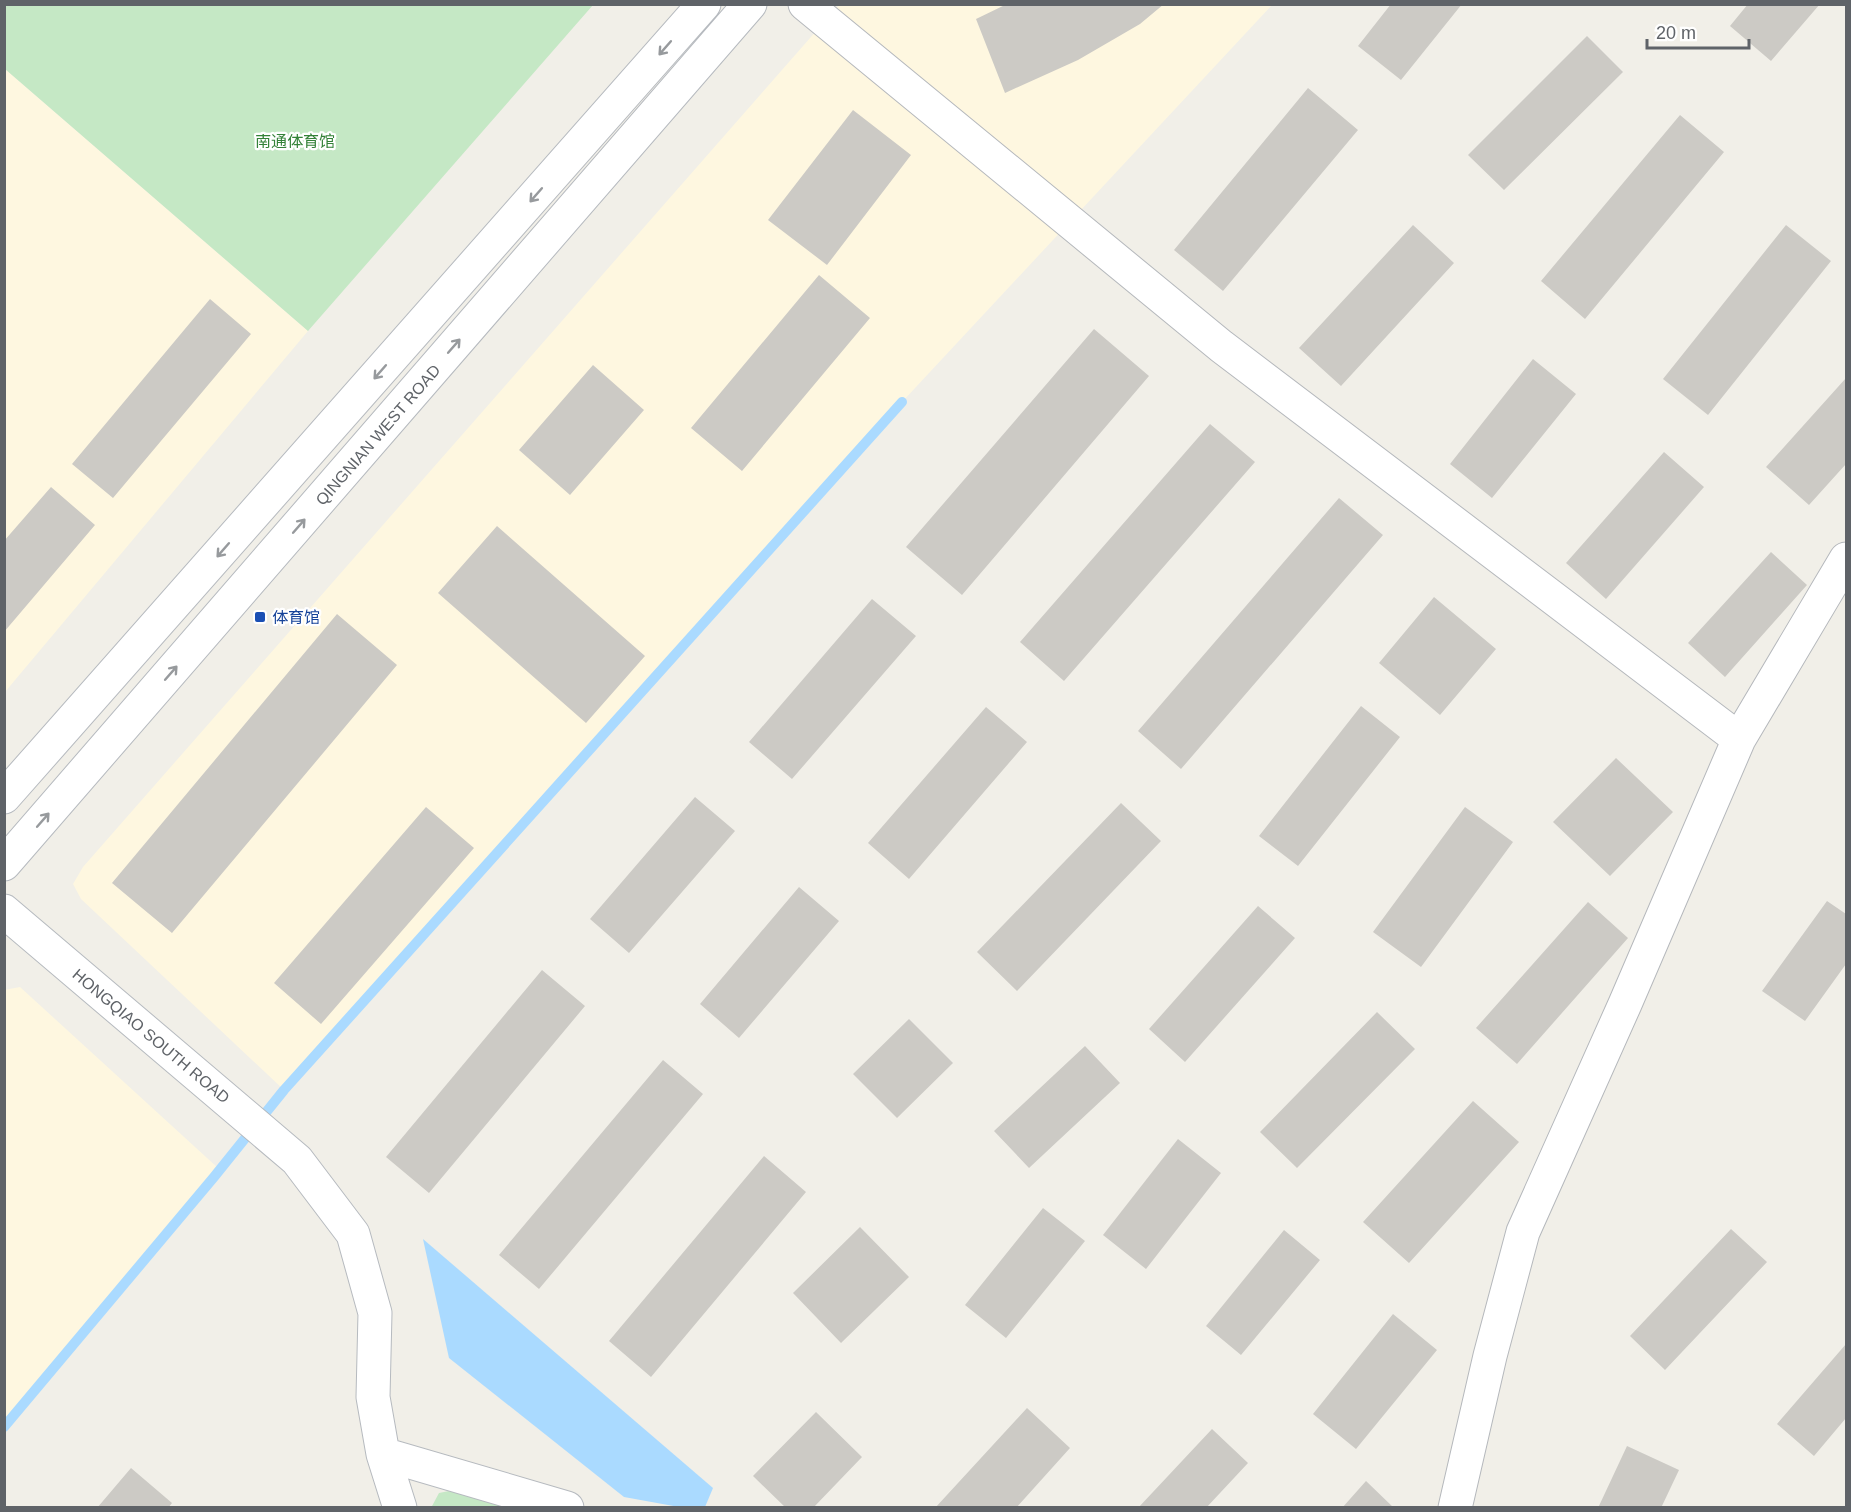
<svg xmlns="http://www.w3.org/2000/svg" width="1851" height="1512" viewBox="0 0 1851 1512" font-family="Helvetica,'Noto Sans SC',sans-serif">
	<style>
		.commercial { fill: #fef7e0 }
		.green { fill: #c5e8c5 }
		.water { fill: #aadaff }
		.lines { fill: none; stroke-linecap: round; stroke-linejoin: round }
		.stream { stroke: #aadaff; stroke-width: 10 }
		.building { fill: #cccac5 }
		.street-casing { stroke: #b5b8bc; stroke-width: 35 }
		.secondary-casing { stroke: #b6babf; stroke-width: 35 }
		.street { stroke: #fff; stroke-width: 33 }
		.secondary { stroke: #fff; stroke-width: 33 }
		.oneway { stroke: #979a9d }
		.transit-dot { fill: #1a4fb4; stroke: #fff; stroke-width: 2 }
		.labels { text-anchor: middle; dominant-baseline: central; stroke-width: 4.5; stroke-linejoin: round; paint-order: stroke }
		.park-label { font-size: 16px; fill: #348238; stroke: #fff }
		.street-label { font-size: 16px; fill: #5f6368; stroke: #fff }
		.transit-label { font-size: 16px; fill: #164399; stroke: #fff; text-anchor: start }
	</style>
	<rect width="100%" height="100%" fill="#f1efe8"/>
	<!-- commercial -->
	<path class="commercial" d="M839,5h433l-370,397 -618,688 -203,-191 -8,-15 10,-17z
		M5,69l303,262 -303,361z
		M20,987l198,181 -213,252 -1,-430z"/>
	<!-- green -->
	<path class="green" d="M5,4h588v1l-285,326 -303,-262z
		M449,1491l75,17h-93l8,-15z"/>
	<!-- water -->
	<path class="water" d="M423,1239l290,249 -8,19h-26l-55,-10 -175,-139z"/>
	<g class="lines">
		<!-- stream -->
		<path class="stream" d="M4,1427l210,-250 70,-87 618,-688"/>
	</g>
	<!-- building -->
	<path class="building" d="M1007,4h157l-24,20 -62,36 -73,33 -29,-74z
		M1391,4h71l-61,76 -43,-34z
		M1748,4h72l-49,57 -41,-35z
		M1587,36l36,36 -119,118 -36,-35z
		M1308,88l50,42 -135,161 -49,-41z
		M853,110l58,45 -84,110 -59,-45z
		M1680,115l44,37 -139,167 -44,-38z
		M1413,225l41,38 -113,123 -42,-38z
		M1786,225l45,36 -123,154 -45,-36z
		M819,275l51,43 -128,153 -51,-43z
		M210,299l41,35 -138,164 -41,-34z
		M1094,329l55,47 -187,219 -56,-48z
		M1533,359l43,35 -84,104 -42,-34z
		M593,365l51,45 -74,85 -51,-45z
		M1846,378v86l-37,41 -43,-38z
		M1210,424l45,38 -191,219 -44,-39z
		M1664,452l40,35 -98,112 -40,-36z
		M51,487l44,38 -91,107v-91z
		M1339,498l44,37 -202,234 -43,-38z
		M497,526l148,130 -59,67 -148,-130z
		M1771,552l36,33 -82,92 -37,-34z
		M1434,597l62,52 -56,66 -61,-52z
		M872,599l44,37 -124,143 -43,-37z
		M337,614l60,51 -225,268 -60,-50z
		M1361,706l39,31 -102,129 -39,-30z
		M986,707l41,35 -118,137 -41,-36z
		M1616,758l57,54 -63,64 -57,-54z
		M695,797l40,34 -106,122 -39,-34z
		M1121,803l40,38 -144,150 -40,-39z
		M426,807l48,41 -153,176 -47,-41z
		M1465,807l48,35 -92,125 -48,-35z
		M799,887l40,34 -100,117 -39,-34z
		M1827,901l19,13v50l-41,57 -43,-30z
		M1588,902l40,36 -111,126 -41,-36z
		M1258,906l37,32 -110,124 -36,-33z
		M542,970l43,36 -156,187 -43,-36z
		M1377,1012l38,37 -118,119 -37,-36z
		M909,1019l44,44 -56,55 -44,-44z
		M1085,1046l35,37 -91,85 -35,-37z
		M663,1060l40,34 -164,195 -40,-34z
		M1473,1101l46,41 -110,121 -46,-41z
		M1178,1139l43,34 -75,96 -43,-34z
		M764,1156l42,36 -155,185 -42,-36z
		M1043,1208l42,33 -79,97 -41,-33z
		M860,1227l49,50 -68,66 -48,-50z
		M1731,1229l36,33 -102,108 -35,-34z
		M1284,1230l36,30 -79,95 -35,-29z
		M1393,1314l44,36 -81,99 -43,-35z
		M1846,1344v74l-32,38 -37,-32z
		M1027,1408l43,40 -54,60h-81z
		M816,1412l46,45 -49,51h-27l-33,-32z
		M1212,1429l36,34 -42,45h-68z
		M1627,1446l52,24 -18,38h-63z
		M131,1468l41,35 -4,5h-71z
		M1366,1481l28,27h-52z"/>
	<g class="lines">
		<defs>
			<path id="street" d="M805,4l416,342 518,393
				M1455,1508l35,-152 33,-124 102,-228 114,-265 107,-180"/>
			<path id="secondary" d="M4,797l700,-793
				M4,864l746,-860
				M4,911l293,249 56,74 22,79 -2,84 10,57 17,54
				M383,1454l184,54"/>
		</defs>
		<!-- street casing -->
		<use href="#street" class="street-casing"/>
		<!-- secondary casing -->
		<use href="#secondary" class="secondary-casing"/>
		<!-- street -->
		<use href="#street" class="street"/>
		<!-- secondary -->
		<use href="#secondary" class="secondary"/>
	</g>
	<!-- one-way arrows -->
	<defs><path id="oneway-shaft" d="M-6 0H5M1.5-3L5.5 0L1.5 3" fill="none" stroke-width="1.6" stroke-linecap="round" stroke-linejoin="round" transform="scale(1.5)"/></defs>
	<g class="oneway">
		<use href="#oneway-shaft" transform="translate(665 48) rotate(131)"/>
		<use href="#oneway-shaft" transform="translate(536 195) rotate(131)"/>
		<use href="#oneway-shaft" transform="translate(454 346) rotate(-49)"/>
		<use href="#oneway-shaft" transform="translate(380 372) rotate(131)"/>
		<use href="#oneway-shaft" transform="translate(299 526) rotate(-49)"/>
		<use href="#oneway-shaft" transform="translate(223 550) rotate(131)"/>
		<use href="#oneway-shaft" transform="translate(171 673) rotate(-49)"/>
		<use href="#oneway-shaft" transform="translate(43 820) rotate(-49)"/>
	</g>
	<!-- markers -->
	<rect class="transit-dot" x="254" y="611" width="12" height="12" rx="3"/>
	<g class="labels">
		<!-- park labels -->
		<g class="park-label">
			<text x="295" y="141">南通体育馆</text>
		</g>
		<!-- street labels -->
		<g class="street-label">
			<text transform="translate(378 435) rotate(-49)">QINGNIAN WEST ROAD</text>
			<text transform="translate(151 1036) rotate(40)">HONGQIAO SOUTH ROAD</text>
		</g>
		<!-- transit labels -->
		<g class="transit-label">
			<text x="272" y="617">体育馆</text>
		</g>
	</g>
	<!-- border -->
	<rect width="1851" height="1512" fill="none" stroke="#5f6368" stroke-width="12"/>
	<!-- scale -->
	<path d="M1647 39v9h102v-9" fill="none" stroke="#5f6368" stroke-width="3"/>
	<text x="1656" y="39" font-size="18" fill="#5f6368" stroke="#ffffff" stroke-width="4.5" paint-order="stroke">20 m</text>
</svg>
